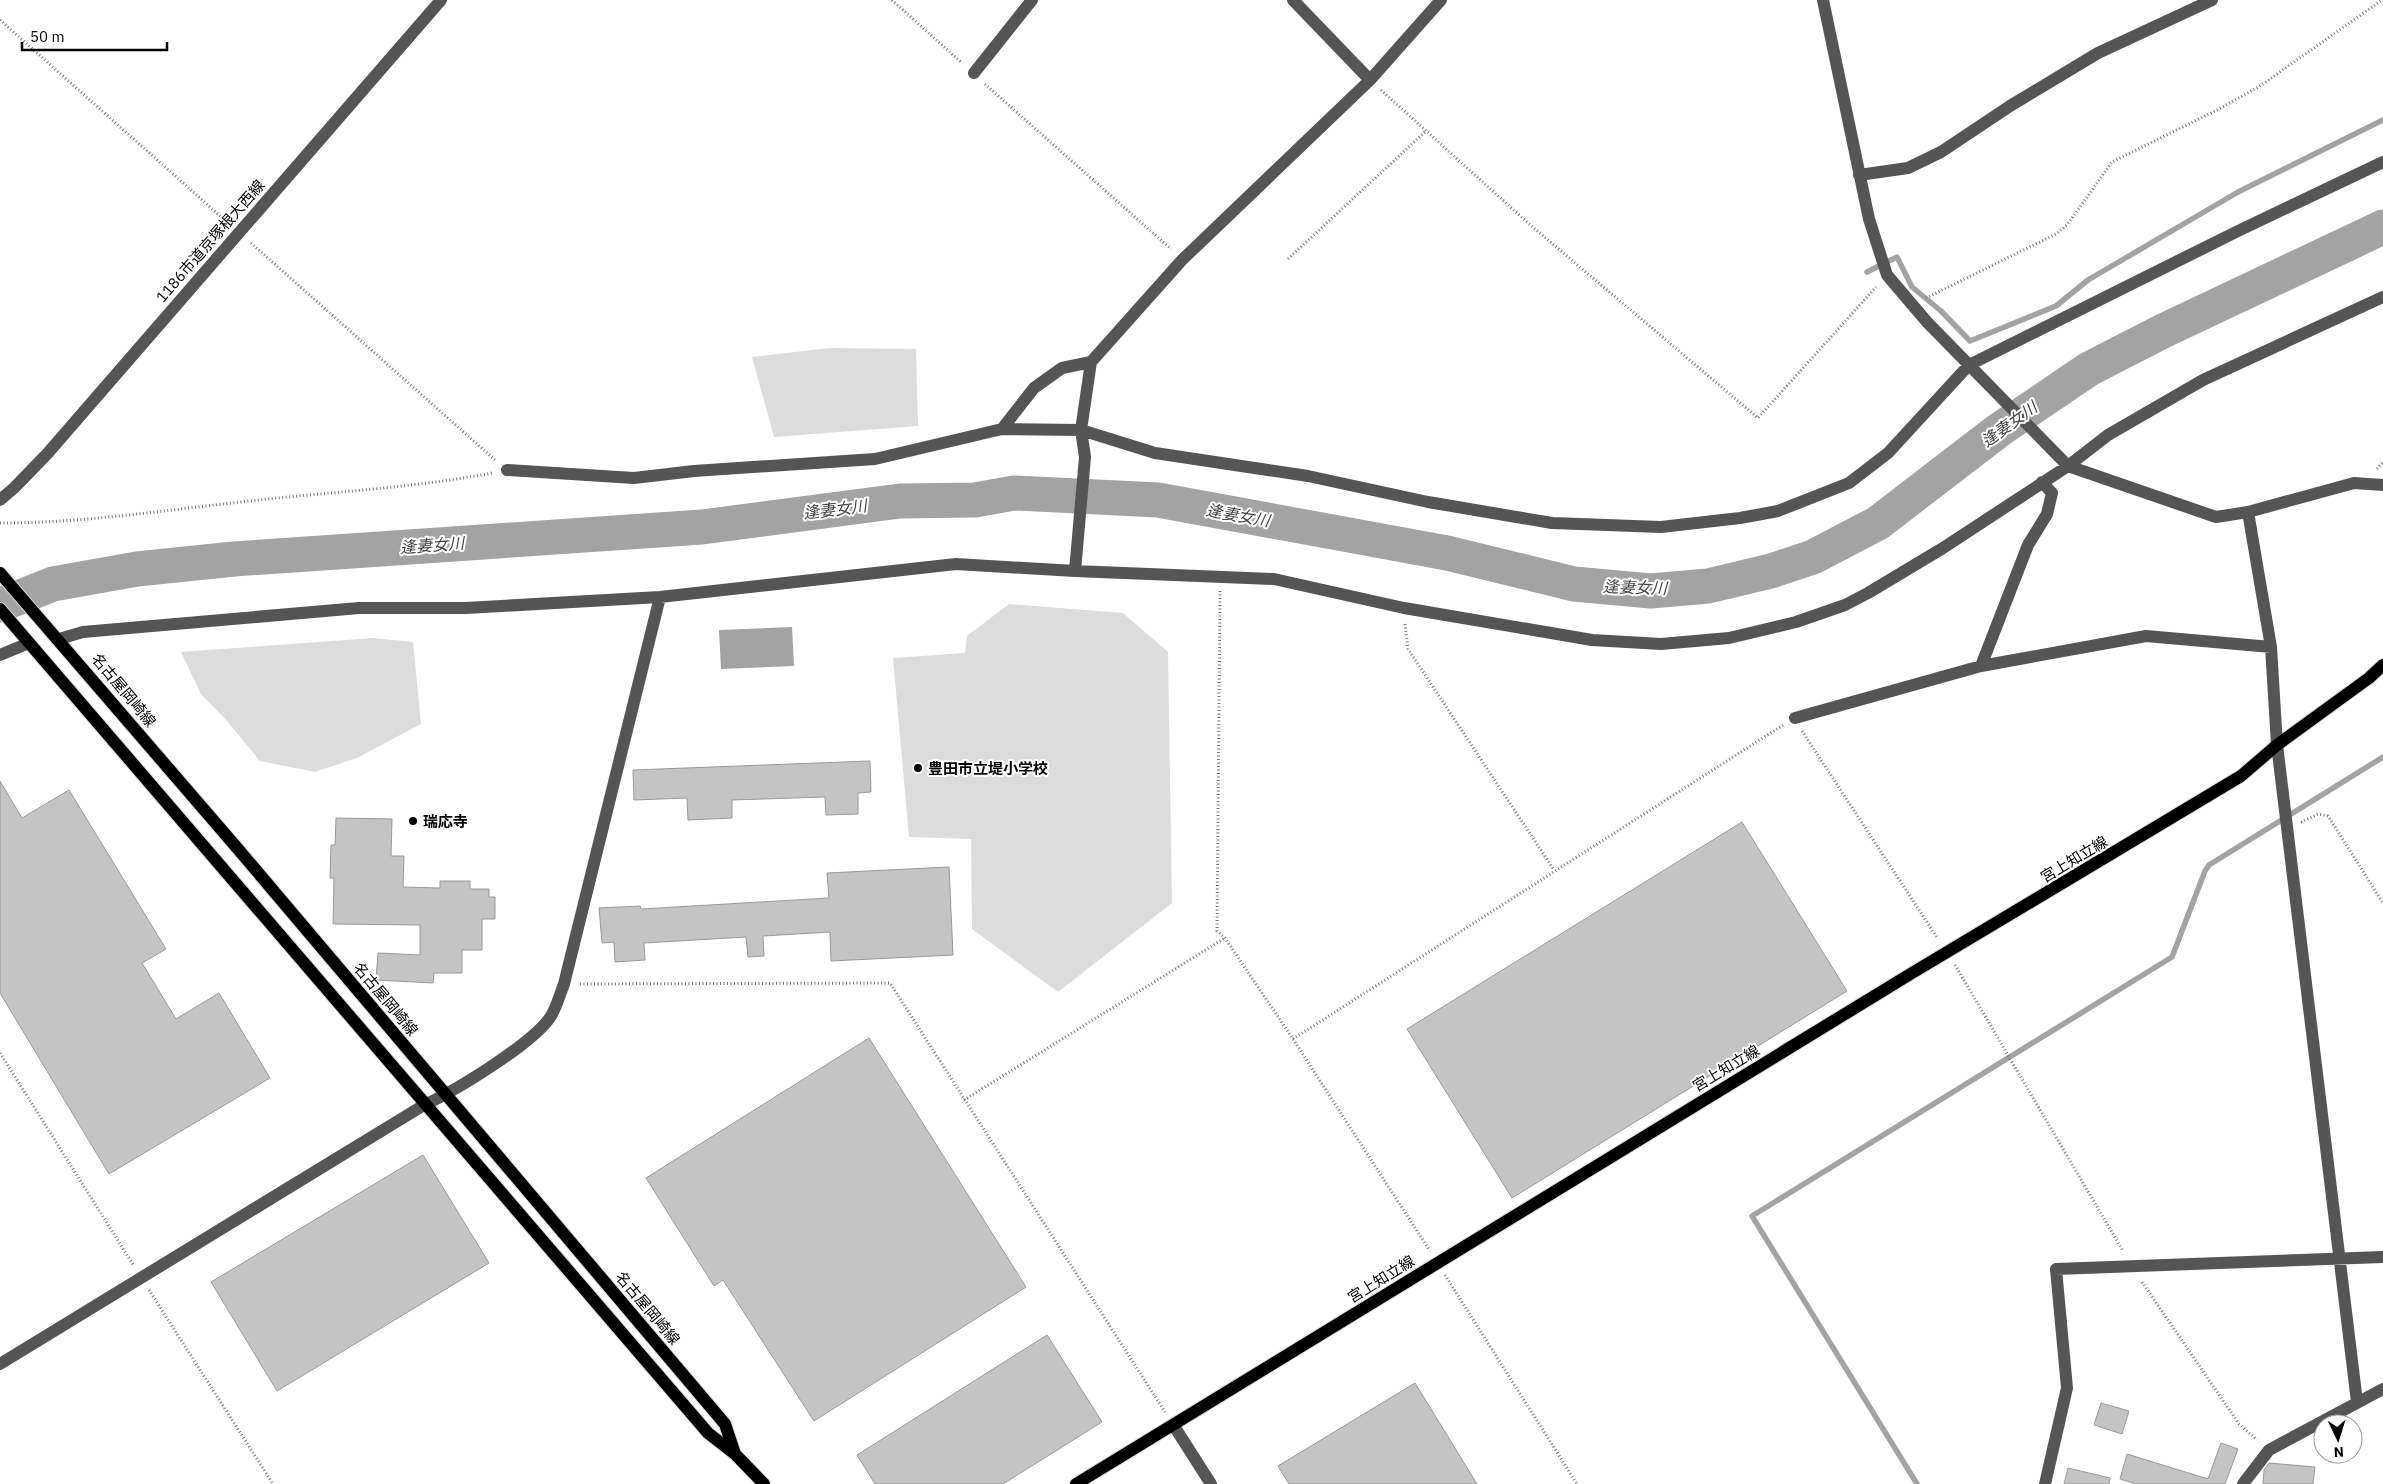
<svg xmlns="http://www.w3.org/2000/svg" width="2383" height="1484" viewBox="0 0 2383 1484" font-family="'IBM Plex Sans','Noto Sans JP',sans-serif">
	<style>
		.green { fill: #dcdcdc }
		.water { fill: #a3a3a3 }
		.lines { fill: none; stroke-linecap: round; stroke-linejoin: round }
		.stream { stroke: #a3a3a3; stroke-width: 5.5 }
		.river { stroke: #a3a3a3; stroke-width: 35 }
		.building { fill: #c4c4c4; stroke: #999 }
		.major-casing { stroke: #dbdbdb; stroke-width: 14 }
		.path { stroke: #777; stroke-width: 3; stroke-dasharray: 1 2.5; stroke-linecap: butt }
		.minor { stroke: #555; stroke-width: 12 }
		.major { stroke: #000; stroke-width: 12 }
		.poi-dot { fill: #000; stroke: #fff; stroke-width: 2 }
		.labels { text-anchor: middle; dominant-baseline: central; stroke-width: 4; stroke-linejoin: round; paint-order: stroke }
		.street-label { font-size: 15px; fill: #000; stroke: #fff }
		.poi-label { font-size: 15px; font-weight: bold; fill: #000; stroke: #fff; text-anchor: start }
		.water-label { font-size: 16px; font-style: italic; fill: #444; stroke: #fff }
	</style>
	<rect width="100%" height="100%" fill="#fff"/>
	<!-- green -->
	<path class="green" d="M830,348l86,1 2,77 -144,11 -22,-80z
		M1009,604l114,9 45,39 4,251 -114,89 -86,-63 -1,-90 -62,-2 -16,-179 72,-5 2,-17z
		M373,638l40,4 8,82 -64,34 -42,14 -55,-11 -32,-39 -27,-28 -20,-42z"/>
	<!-- water -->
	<path class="water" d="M792,627l2,39 -73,3 -2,-39z"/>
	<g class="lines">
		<!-- stream -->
		<path class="stream" d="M1867,272l30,-15 15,30 29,24 29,30 86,-35 32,-26 150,-88 145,-72
			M1917,1484l-165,-268 420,-259 33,-86 4,-6 174,-108"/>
		<!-- river -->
		<path class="river" d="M0,605l53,-21 84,-15 97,-10 468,-32 198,-26 75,-1 39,-7 144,7 289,53 127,31 77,7 57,-5 63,-15 42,-14 65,-34 121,-93 90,-61 74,-38 220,-104"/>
	</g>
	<!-- building -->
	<path class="building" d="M870,761l1,31 -13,1v21l-32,1 -1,-18 -93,3v18l-44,2 -1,-22 -53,2 -1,-30z
		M0,781l22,37 47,-28 97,159 -24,14 34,56 43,-26 51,85 -161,96 -109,-181z
		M336,818l56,1 -1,37h13l-1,31 37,1v-7h30v8h19v8h6v22h-13v31h-20v23h-28l-1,10 -57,-3 2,-27 42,2v-30l-87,-1 1,-46h-4l1,-33h4z
		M1742,822l105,169 -335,207 -105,-169z
		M949,867l4,88 -122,6 -1,-29 -67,4 1,20 -16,1 -2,-20 -102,6 1,17 -30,2 -1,-20 -12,1 -3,-35 41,-2 1,3 188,-11 -2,-25z
		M869,1038l157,249 -212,134 -91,-141 -9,6 -68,-108z
		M423,1155l66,108 -212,128 -66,-109z
		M1047,1335l55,87 -99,62h-128l-18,-29z
		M1415,1383l62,101h-188l-11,-18z
		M2101,1403l28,8 -7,23 -28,-9z
		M2221,1443l17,6 -13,35h-89l-16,-5 7,-25 81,25z
		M2269,1463l46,4 -2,17h-50l1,-14z
		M2068,1468l42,10 -1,6h-45z"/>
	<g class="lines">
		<defs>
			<path id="major" d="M0,573l238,276 487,575 10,30
				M0,609l708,824 27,21 29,30
				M1076,1484l836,-511 329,-197 36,-31 92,-67 14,-13"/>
		</defs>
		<!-- major casing -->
		<use href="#major" class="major-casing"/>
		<!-- path -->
		<path class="path" d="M892,0l70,63
			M0,20l228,203
			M985,84l186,165
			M1381,90l147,133 230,195 118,-131
			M251,243l244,217
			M1288,259l138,-128
			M1926,298l130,-64 11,-9 45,-63 105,-52 43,-24 122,-86
			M2377,469l6,-7
			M0,523c84,0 166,-13 250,-22 80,-9 162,-13 242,-28
			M1220,591l-3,340 8,7 68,101 137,212
			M1405,624l3,25 146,221
			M1802,731l136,208
			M2301,822l17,-8 10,2 55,87
			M1955,965l168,286
			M580,984l310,-1 275,429
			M1293,1039l490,-314
			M0,1053l134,213
			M964,1100l261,-162
			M1445,1275l132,209
			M2142,1282l97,142 18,16
			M149,1290l124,194"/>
		<!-- minor -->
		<path class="minor" d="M1293,0l77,80
			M1823,0l46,219 18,56 40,47 141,144 148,51 32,-5 106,-29 29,2
			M974,73l58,-73
			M1859,175l49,-7 33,-16 69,-46 88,-53 114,-53
			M1002,429l32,-41 28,-20 29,-6
			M507,470l127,8 60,-7 181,-12 127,-30 79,1 74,23 153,23 120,26 124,21 109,4 79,-9 38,-7 71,-28 39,-30 81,-88 269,-134 145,-69
			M0,500l14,-12 33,-34 394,-454
			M2248,512l23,135 6,98 80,657
			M1075,571l199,8 130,29 188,32 69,4 68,-6 67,-16 49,-17 23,-12 75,-45 125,-82 40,-31 95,-55 180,-83
			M59,639l24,-7 276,-24h107l194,-11 296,-33 119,7 10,-114 -4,-27 10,-68 91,-102 188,-180 71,-80
			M0,655l29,-12
			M1981,666l47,-121 19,-31 5,-21 -10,-11
			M1795,718l186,-52 165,-30 125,11
			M0,1364l424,-259c31,-14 110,-62 127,-89 6,-10 9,-22 13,-32l96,-387
			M1174,1426l37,58
			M2045,1484l22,-96 -11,-119 327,-12
			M2243,1484l26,-34 114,-61"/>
		<!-- major -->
		<use href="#major" class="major"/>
	</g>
	<!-- markers -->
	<g class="poi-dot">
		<circle cx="918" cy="768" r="5"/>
		<circle cx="413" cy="821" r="5"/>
	</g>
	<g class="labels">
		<!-- street labels -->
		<g class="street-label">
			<text transform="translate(210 241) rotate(-49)">1186市道京塚根大西線</text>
			<text transform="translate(124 690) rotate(50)">名古屋岡崎線</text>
			<text transform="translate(2074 859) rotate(-31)">宮上知立線</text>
			<text transform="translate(386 999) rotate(50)">名古屋岡崎線</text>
			<text transform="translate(1726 1068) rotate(-31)">宮上知立線</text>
			<text transform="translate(1381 1279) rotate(-32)">宮上知立線</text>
			<text transform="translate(648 1308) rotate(50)">名古屋岡崎線</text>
		</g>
		<!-- poi labels -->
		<g class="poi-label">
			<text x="928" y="768">豊田市立堤小学校</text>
			<text x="423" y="821">瑞応寺</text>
		</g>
		<!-- water labels -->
		<g class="water-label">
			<text transform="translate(2009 424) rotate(-36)">逢妻女川</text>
			<text transform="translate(835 509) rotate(-7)">逢妻女川</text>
			<text transform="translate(1238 515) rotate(10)">逢妻女川</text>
			<text transform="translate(432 545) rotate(-4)">逢妻女川</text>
			<text transform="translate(1635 587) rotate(2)">逢妻女川</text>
		</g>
	</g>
	<!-- north arrow -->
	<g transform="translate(2338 1439) rotate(176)"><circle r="24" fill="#ffffff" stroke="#999999"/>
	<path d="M0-4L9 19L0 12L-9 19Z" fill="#000000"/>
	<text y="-8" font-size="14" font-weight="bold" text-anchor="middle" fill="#000000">N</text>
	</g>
	<!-- scale -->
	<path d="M22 42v8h145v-8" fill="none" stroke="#000000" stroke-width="2.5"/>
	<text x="30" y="42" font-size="15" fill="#000000" stroke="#ffffff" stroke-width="4" paint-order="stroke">50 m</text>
</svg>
